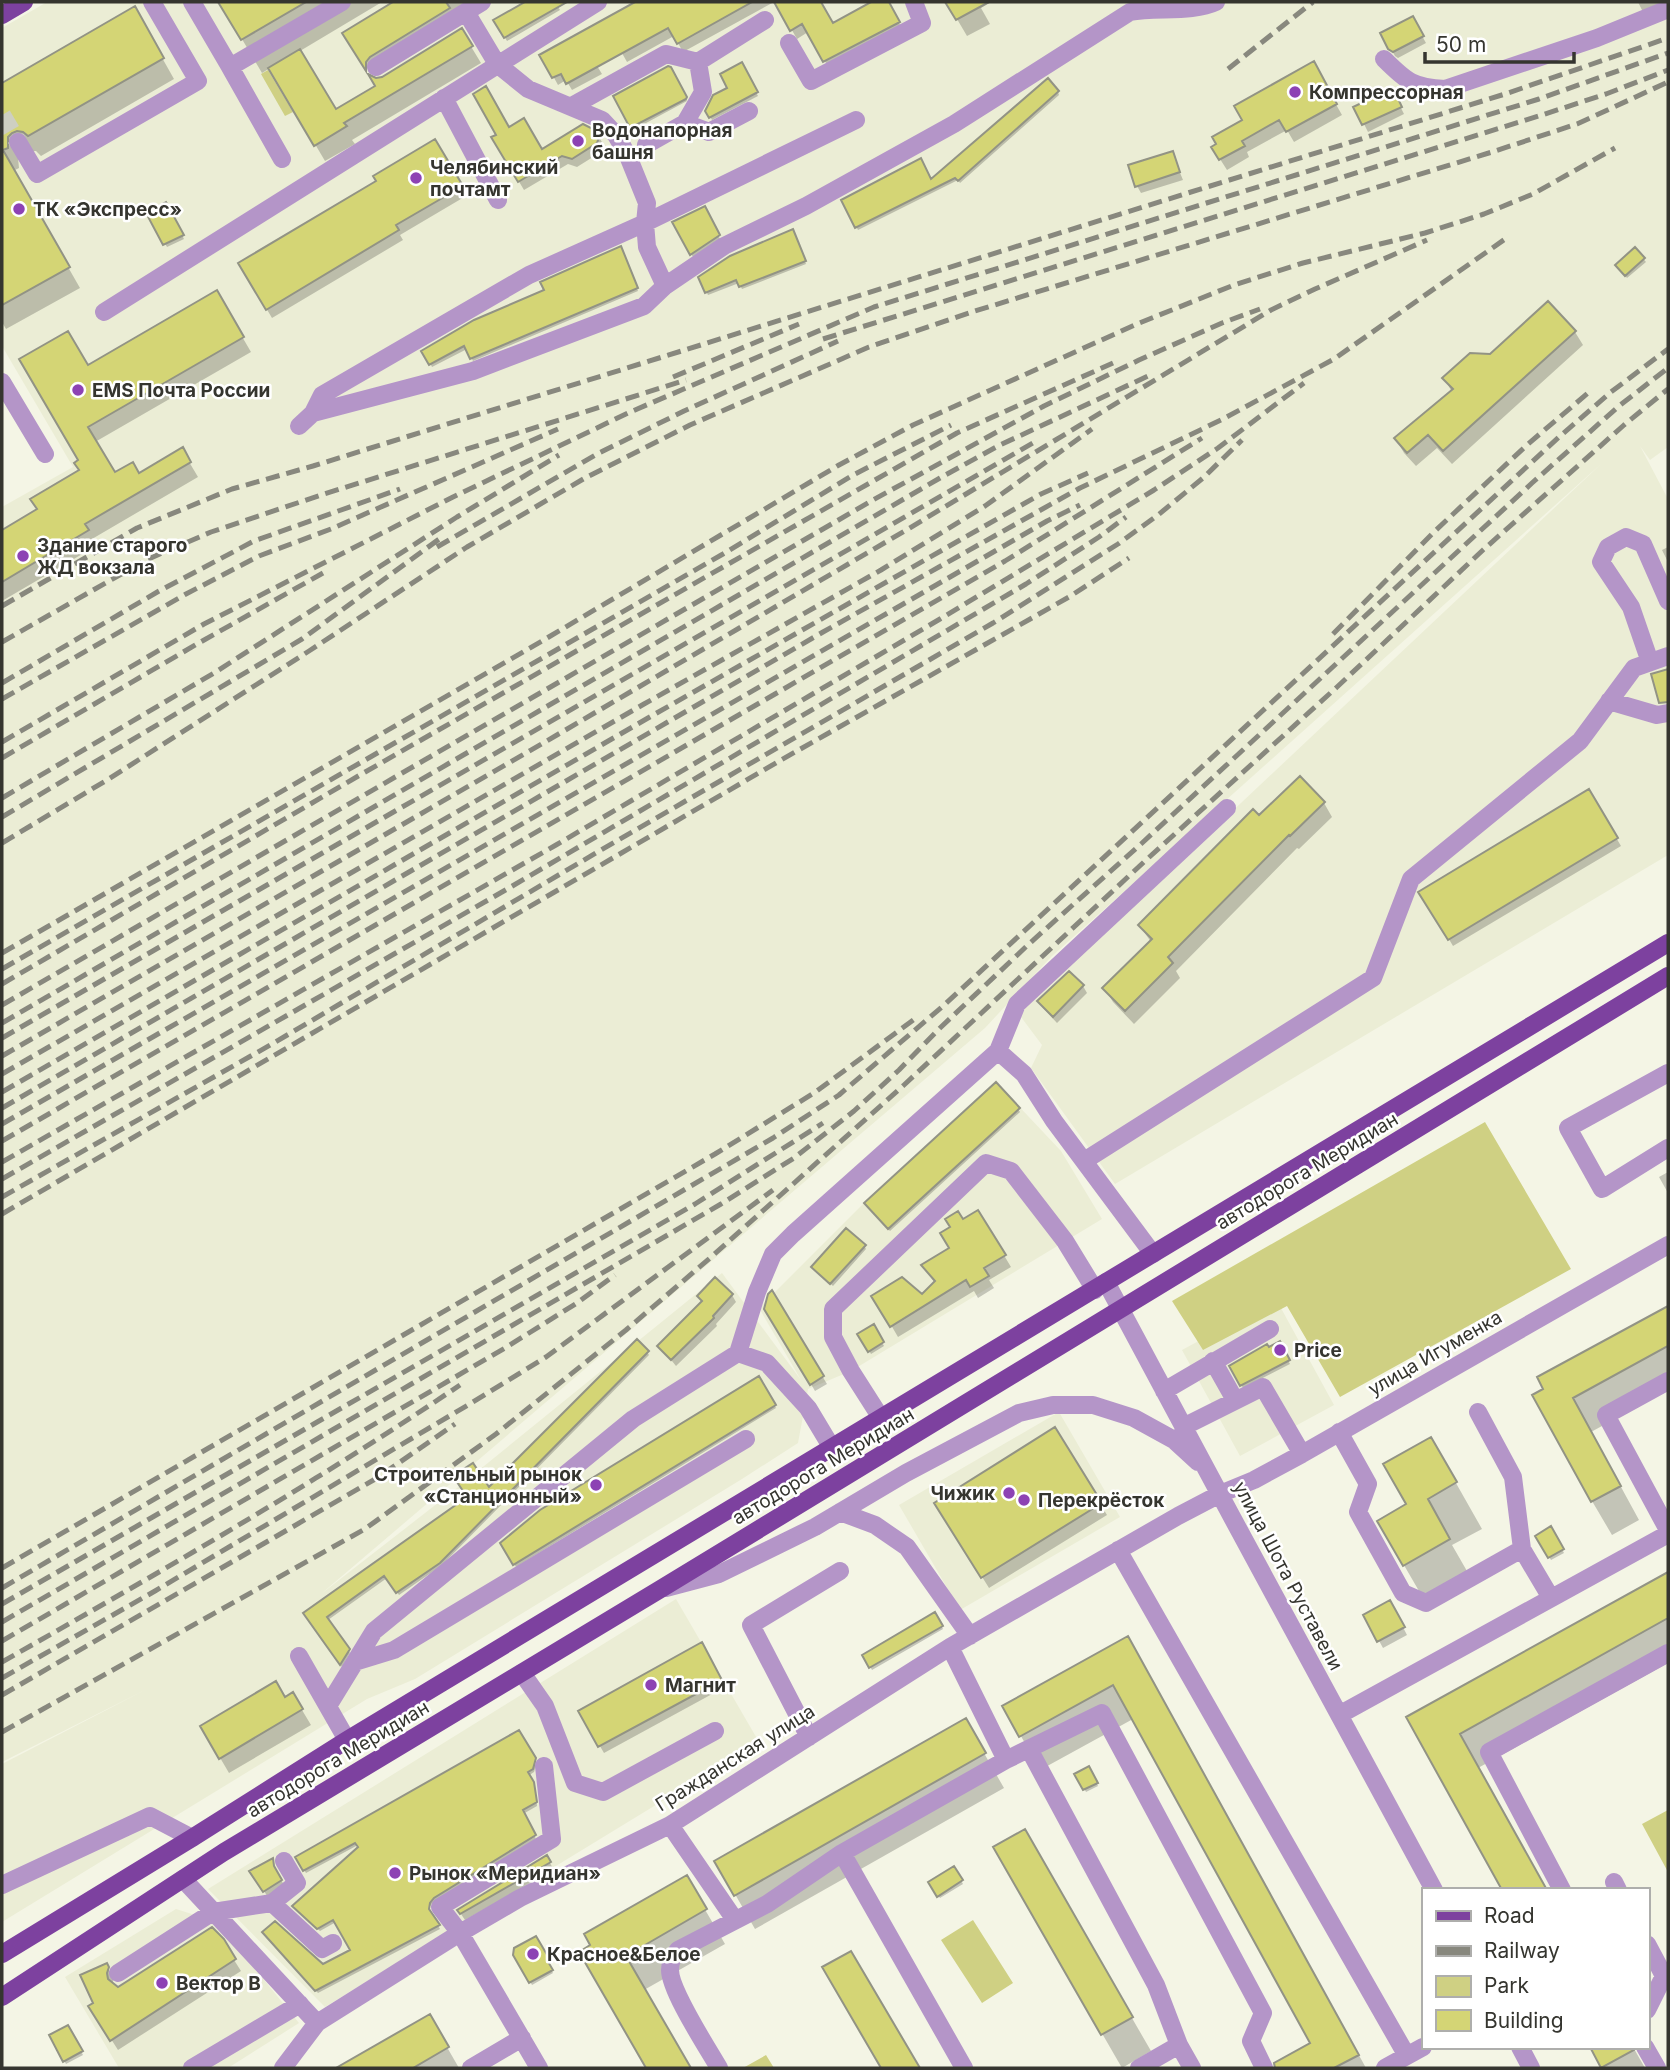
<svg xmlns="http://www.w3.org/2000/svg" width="1670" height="2070" viewBox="0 0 1670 2070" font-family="Inter,sans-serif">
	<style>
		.built { fill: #ebedd5 }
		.green { fill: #cfd083 }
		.shadow { fill: #0003 }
		.building { fill: #d4d575; stroke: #929384; stroke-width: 2 }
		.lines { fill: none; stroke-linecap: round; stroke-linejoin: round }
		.minor-tunnel { stroke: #cecfc1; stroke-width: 18; stroke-dasharray: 18 9; stroke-linecap: butt }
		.minor { stroke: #b495c8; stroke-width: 18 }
		.major { stroke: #7d419f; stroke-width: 18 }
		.rail { stroke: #88887e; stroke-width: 5; stroke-dasharray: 14 7; stroke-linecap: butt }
		.poi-dot { fill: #8d42b4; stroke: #fff; stroke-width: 2.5 }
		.labels { text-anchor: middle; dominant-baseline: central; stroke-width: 5; stroke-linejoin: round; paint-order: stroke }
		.poi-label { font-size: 19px; font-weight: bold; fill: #35352f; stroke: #fff; text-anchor: start }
		.street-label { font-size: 19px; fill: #35352f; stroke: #fff }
	</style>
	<rect width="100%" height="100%" fill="#f4f5e5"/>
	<!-- built -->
	<path class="built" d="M47,2h1621v445l-18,13 -10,-14 28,53v356l-553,329 -84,-116 11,-23 -24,-32 583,-549 -550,493 -66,71 -664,566 131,-102 270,-219 79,107 -42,-72 105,-105 132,-121 65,69 41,68 -251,152 -43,18 -10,54 -56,36 -327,200 -48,20 -365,223v-158l143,-74 -143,72v-1255l71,-40 -71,-121v-318z
		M1276,1299l58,106 -94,51 -58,-106z
		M1059,1412l61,105 -160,93 -61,-105z
		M676,1599l83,143 -434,265 -117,-118z
		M176,1909l41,13 82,101 -71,45h-109l-54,-91z"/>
	<!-- green -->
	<path class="green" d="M268,70l25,42 -8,4 -24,-42z
		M1485,1122l86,147 -231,128 -53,-91 -84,44 -31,-49z
		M1668,1810v62l-26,-48z
		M973,1920l40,63 -31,20 -41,-63z
		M766,2055l8,13h-31z"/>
	<!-- shadow -->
	<path class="shadow" d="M220,2h162l-82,49 36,61 41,-25 6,-9 78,-48 20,33 -129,77 3,4 -30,17 -55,-93 -8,5z
		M397,2h72l-97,59 -5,8 -22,-36z
		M528,2h27l5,8 -53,31 -12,-20z
		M639,2h135l-91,50 -9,-16 -47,26 -23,-41z
		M776,2h43l13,24 43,-24h12l17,30 -74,38 -22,-38 -11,7z
		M947,2h44l-10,6 9,16 -23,12z
		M1638,2h30l-24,12z
		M134,8l40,71 -133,77 -5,-5 -12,1 -6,6 1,10 -6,3 67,117 -74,41 -4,-7v-237z
		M1412,18l14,25 -28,15 -3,-2 -12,-22z
		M578,35l24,39 -30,16 -6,-10 -8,5 -16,-29z
		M1313,64l29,51 -48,27 -7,-12 -40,22 2,5 -22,13 -14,-22z
		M741,65l17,31 -46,24 -5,-9 22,-22z
		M672,72l15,29 -54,29 -18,-33z
		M1058,92l1,3 -99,88 -2,-3 -100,50 -15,-29 88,-19z
		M1396,98l8,16 -36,18 -12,-24z
		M508,129l33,22 57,-16 5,9 -2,8 -24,15 -9,-3 -44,26 -31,-52z
		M434,142l32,54 -66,39 3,5 -131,78 -32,-54 138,-82z
		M1172,153l11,27 -42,13 -4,-7z
		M166,205l18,34 -17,8 -19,-33z
		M704,209l16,30 -27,18 -18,-34z
		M794,234l12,30 -64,25 -3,-6 -31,12 -8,-17z
		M1635,249l11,13 -19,16 -8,-10z
		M622,252l16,39 -165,70 -6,-12 -35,18 -8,-16z
		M216,292l35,60 -156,90 19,32 24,1 44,-25 16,27 -106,62 4,7 -94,55v-69l37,-22 42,-39 6,-104z
		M1575,332l8,13 -131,119 -15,-16 -21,18 -12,-13 -8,-14 56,-47 -8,-14 46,-22z
		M1668,547v15l-6,-12z
		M1589,792l32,54 -168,100 -32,-54z
		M1324,803l8,14 -33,32 -2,-1 -121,123 4,7 -46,46 -21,-22 -8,-13 46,-47 -11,-16 119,-108z
		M1083,986l4,7 -30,30 -14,-15 -4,-7z
		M1018,1109l2,3 -130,119 -22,-24z
		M1668,1172v21l-9,-16z
		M978,1212l33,55 -22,13 5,8 -16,10 -4,-7 -76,46 -24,-41 48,1 13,-14 -12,-17 28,-17 12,-27z
		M864,1246l2,3 -33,37 -18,-16z
		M772,1293l55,91 -12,7 -49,-83z
		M732,1295l4,7 -20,22 1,2 -41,40 -16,-20 43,-43 -4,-6z
		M1668,1308v82l-77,42 48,88 -27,15 -20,-34 -53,-123z
		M873,1326l11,20 -13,8 -11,-20z
		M1279,1344l11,20 -47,24 -11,-21z
		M647,1352l2,3 -208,211 -42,29 -12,-17 -59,42 22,33 -8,14 -37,-53 184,-124z
		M758,1378l18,30 -260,159 -14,-24z
		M1055,1430l52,85 -118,73 -53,-85z
		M1431,1439l51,90 -30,16 23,40 -45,25 -51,-88 29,-17z
		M1551,1529l13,24 -13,7 -14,-24z
		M1668,1574v89l-190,105 -69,-50z
		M1390,1602l17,33 -24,13 -18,-33z
		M935,1615l8,14 -71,41 -8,-15z
		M702,1644l23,43 -121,66 -24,-41z
		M1147,1672l219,396h-83l-3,-6 32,-18 -179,-325 -93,51 -36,-64z
		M293,1695l18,30 -82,48 -27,-46 83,-27z
		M965,1720l39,68 -249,141 -39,-68z
		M519,1732l18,31 -3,9 -6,4 7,11 2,19 -14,8 13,25 -101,62 -5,5v7l10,16 -122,64 -52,-57 56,30 30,-16 -16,-28 -16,9 -24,-22 64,-61 -2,-3 -52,28 -9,-15z
		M1089,1769l9,17 -12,6 -9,-17z
		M1024,1831l127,220 -29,17 -127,-220z
		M547,1858l7,12 -89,50 -6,-9z
		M272,1860l15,32 -16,10 -19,-30z
		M954,1868l9,16 -23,14 -10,-15z
		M686,1877l39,67 -81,46 45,78h-41l-67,-115z
		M535,1938l14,24 -2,1 6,10 -21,12 -17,-31z
		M222,1941l19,30 -123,79 -21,-33 -2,-13 11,-39 8,14 -2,5 6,5z
		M429,2016l30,52h-119z
		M68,2027l15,28 -17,9 -15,-28z
		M1592,2047h41l12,21h-42z"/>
	<!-- building -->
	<path class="building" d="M218,2h88l-65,38z
		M393,2h53l4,6 -80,49 -4,5v9l-24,-38z
		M525,2h42l-63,36 -11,-18z
		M635,2h117l-75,42 -9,-16 -102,56 -5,-10 -9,4 -13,-23z
		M774,2h47l12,21 38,-21h18l11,20 -77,40 -21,-38 -12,7z
		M945,2h44l-33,18z
		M135,6l29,52 -136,78 -5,-4 -6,-1 -5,2 -4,4v11l-5,2 67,117 -68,38v-222z
		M1413,16l11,20 -31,16 -5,-3 -8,-16z
		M462,28l11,18 -129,77 3,3 -33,20 -46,-78 32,-19 36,60 39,-23 -7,-12 8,4 6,-1z
		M1314,61l23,43 -51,28 -7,-12 -37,21 3,5 -26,14 -8,-13 5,-3 -4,-7 30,-17 -8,-14z
		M742,62l16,30 -49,26 -4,-7 8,-16 14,-7 -7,-14z
		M668,66l3,1 16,30 -1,2 -56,29 -17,-32z
		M1048,78l11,13 -101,90 -3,-3 -100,50 -14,-28 80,-42 10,21z
		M486,86l23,41 15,-9 18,31 41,-25 12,6 5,4 -3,9 -25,16 -10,-3 -44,26 -27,-45 5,-2 -23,-41z
		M1393,88l9,19 -40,18 -9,-18z
		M435,139l28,47 -67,39 3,5 -133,80 -28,-47 138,-82 -3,-5z
		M1173,151l7,21 -45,15 -7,-22z
		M166,202l18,33 -21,10 -17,-32z
		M705,206l15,29 -30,20 -18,-33z
		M793,229l13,32 -67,26 -3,-7 -31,13 -7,-16 32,-21z
		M621,246l17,42 -168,71 -6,-13 -35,19 -8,-14 53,-31 70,-30 -4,-8z
		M1635,247l10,11 -20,18 -10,-11z
		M217,290l27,47 -156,90 27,45 18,-10 6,11 44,-26 8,15 -106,62 4,6 -87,52v-52l35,-21 -7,-10 49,-29 -5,-7 4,-3 -59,-101 49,-28 20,34z
		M1548,301l28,30 -133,120 -15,-16 -21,18 -13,-15 59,-49 -11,-11 28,-25 20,1z
		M1668,669v33l-9,1 -8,-29z
		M1300,776l25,26 -35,34 -1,-1 -121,122 5,6 -48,48 -23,-23 50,-49 -14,-14 115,-116 6,6z
		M1589,789l29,49 -170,102 -30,-48z
		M1069,971l15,14 -31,32 -16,-16z
		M996,1082l24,26 -132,121 -24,-26z
		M978,1210l28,45 -22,13 5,8 -19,11 -4,-7 -76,47 -19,-31 31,-19 20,17 13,-13 -14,-16 28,-17 -9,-15 10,-6 -5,-8 13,-8 5,8z
		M846,1228l20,17 -36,39 -19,-17z
		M715,1277l18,17 -20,22 1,2 -43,42 -14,-14 45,-45 -5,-5z
		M772,1290l52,86 -14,9 -46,-76 4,-15z
		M1668,1306v40l-95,52 48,88 -30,16 -59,-107 11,-6 -6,-12z
		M874,1324l10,18 -16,10 -11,-18z
		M637,1339l12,12 -209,212 -44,30 -12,-17 -57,41 23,32 -10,16 -37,-52 164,-116 -14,-21 20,-13 16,24z
		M1280,1341l10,19 -50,26 -11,-20 38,-22 2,3z
		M759,1376l17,29 -263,160 -13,-22 40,-33z
		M1055,1427l47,76 -121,75 -47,-75z
		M1431,1437l26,45 -29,17 22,40 -47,27 -26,-45 29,-17 -23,-40z
		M1551,1526l13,23 -16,9 -13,-22z
		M1668,1572v46l-208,116 87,156h-45l-96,-173z
		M1390,1600l15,27 -28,15 -14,-27z
		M935,1612l8,14 -74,42 -7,-13z
		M1128,1636l231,419 -25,13h-59l-1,-5 36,-20 -197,-358 -94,52 -17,-31z
		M702,1642l20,38 -124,67 -20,-36z
		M276,1681l9,16 8,-5 10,17 -84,50 -19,-33z
		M966,1718l20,35 -252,143 -20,-35z
		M519,1730l17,28 -3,11 -5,3 6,10 3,20 -14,8 13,25 -102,63 -4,5 -1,6 11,16 -125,66 -53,-59 13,-11 48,43 27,-14 -17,-30 -16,9 -25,-23 66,-59 -3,-4 -52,28 -8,-14z
		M1089,1766l9,17 -15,7 -9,-16z
		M1025,1829l108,188 -32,18 -108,-188z
		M547,1855l4,7 -91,52 -3,-4z
		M273,1858l1,8 8,14 -19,12 -14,-21z
		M954,1866l9,14 -26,17 -9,-15z
		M687,1875l20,34 -81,47 65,112h-45l-67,-116 11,-7 -6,-11z
		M212,1927l12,12 12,20 -126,82 -22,-35 5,-3 -13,-28 27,-12 2,4 -2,6 1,6 10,8z
		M536,1936l13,22 -2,2 6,10 -24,13 -16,-28 1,-7z
		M851,1951l69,117h-39l-59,-101z
		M430,2014l19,33 -36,21h-77z
		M68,2025l15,26 -20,11 -14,-27z
		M1590,2047h44v3l-33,18z"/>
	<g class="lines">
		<!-- minor-tunnel -->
		<path class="minor-tunnel" d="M2,115l16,27"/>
		<!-- minor -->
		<path class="minor" d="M192,2l38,65 112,-65
			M466,12l31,52 31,25 74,31 14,15 12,21 19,47 -2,20 2,24 18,39 59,-40 82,-40 148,-82 176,-112c26,-5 63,1 86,-10
			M789,43l22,38 111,-58 -8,-21
			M1384,59c23,23 29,28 61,30l152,-51 71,-29
			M230,67l52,92
			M376,67l106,-65
			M444,98l54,102
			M572,106l94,-52 32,8 67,-42
			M685,123l24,9 40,-21
			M18,142l19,32 161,-93 -46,-79
			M646,145l39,-22 18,-31 -5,-30
			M104,312l494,-310
			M2,382l43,72
			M313,413l9,-18 207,-120 116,-52 211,-103
			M299,426l14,-13 160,-42 171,-65 21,-20
			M1650,662l-19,-55 -30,-45 7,-15 18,-10 17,7 25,57
			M1609,701l48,14 11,-2
			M998,1051l19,-47 210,-196
			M1668,1073l-100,55 34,61 66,-41
			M1084,1161l289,-183 38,-99 169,-138 54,-73 34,-12
			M1106,1282l127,237 201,371
			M738,1353l19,-61 16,-38 20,-20 205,-183 26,23 30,47 99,133
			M1213,1361l22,39
			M1668,1381l-62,34 62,115
			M1164,1391l106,-62
			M1478,1412l35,65 9,72 29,49
			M881,1418l-30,-47 -18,-34v-28l153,-146 25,8 54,70 30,49
			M1183,1427l80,-40 39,67
			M1339,1432l29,52 -10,28 45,81 23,10 96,-54
			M840,1512l35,13 32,22 63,89
			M1118,1550l289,506
			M666,1588l53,-14 96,-47 91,-54 113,-60 34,-8h40l41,13 40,22 24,22
			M950,1647l56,113
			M299,1656l48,84
			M355,1662l39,-12 352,-211
			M522,1673l23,33 30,77 28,9 112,-61
			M328,1706l46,-75 259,-212 105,-66 29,10 41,45 24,40
			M1339,1715l329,-181
			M809,1737l-58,-112 89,-54
			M1029,1749l127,236 23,60 13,23
			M670,1825l65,95
			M842,1853l122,215
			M284,1861l13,22 -25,20 50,46 11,-6
			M183,1879l134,144
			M1614,1882l4,8
			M2,1885l148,-69 42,22
			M1562,1890l-73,-138 179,-99
			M1647,1944l17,32 -17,34
			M118,1973l95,-61 59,-9
			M1520,2047l11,21
			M1645,2047l12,21
			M192,2068l108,-64
			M283,2068l34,-45 143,-90 60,-35 150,-73 280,-178 228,-131 42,-22 34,-14 48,-26 366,-209
			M471,2068l51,-30
			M539,2068l-79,-135 -20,-26 112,-68 -8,-73
			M719,2068c-12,-21 -49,-77 -49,-98 0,-9 3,-13 8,-20l89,-46 75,-51 164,-93 96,-47 161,300 -12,28 13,27
			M1139,2068l40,-23
			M1385,2068l38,-21"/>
		<!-- major -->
		<path class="major" d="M2,15l22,-13
			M2,1954l190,-116 155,-98 1321,-797
			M2,1997l222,-145 435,-262 1009,-614"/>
		<!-- rail -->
		<path class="rail" d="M1228,69l85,-67
			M823,339l719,-224 64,-21 62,-24
			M673,377l126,-53
			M437,547l160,-93 87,-43 154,-70
			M2,606l135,-78 95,-39 81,-23 1192,-372 163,-56
			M1333,634l102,-103 93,-87 60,-51
			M2,642l144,-82 65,-28 110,-37 365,-115
			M2,683l157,-92 95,-50 146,-52
			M2,699l184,-105 73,-38 72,-27 227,-100
			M2,742l202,-118 249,-127 175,-84 246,-106 665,-208 129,-46
			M2,758l195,-114 126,-71
			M2,798l212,-125 243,-156 102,-62
			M2,817l300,-178 140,-102
			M2,843l105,-63 202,-129 158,-104 118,-69 105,-53 179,-78 106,-36 517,-159 85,-28 91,-42
			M2,953l540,-312 297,-176 74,-40 224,-101 97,-39 69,-22 122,-30 59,-19 49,-20 82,-46
			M2,969l721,-415 130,-79 98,-50
			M2,984l358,-209 597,-342 156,-70
			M2,1005l871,-505 171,-94 95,-46 83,-37 38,-14
			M2,1023l938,-545 60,-33 148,-69
			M2,1038l1036,-598
			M2,1056l543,-314 363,-213 363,-219 44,-21 112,-49
			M2,1074l642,-370 237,-134 104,-64 107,-77
			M2,1092l646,-374 312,-178 81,-46 47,-21
			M2,1108l821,-476 257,-144 143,-69 111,-60 174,-122
			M2,1124l1045,-603 33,-16
			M2,1141l1003,-580 197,-123
			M2,1162l554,-317 384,-226 214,-129 64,-42 86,-65
			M2,1179l507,-291 517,-304 73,-47 27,-20
			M2,1197l270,-153 329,-194 392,-227 125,-79 40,-29 45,-37 39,-38
			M2,1214l779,-454 288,-163 60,-39
			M2,1568l713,-414 99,-61 102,-75
			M2,1588l771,-450 66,-43 104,-89 616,-569 52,-45 57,-43
			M2,1604l693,-400 128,-81
			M2,1622l719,-418 73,-46 60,-47 45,-41 41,-42 90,-85 111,-99 391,-361 87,-77 49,-38
			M2,1641l503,-293 72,-45 38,-28
			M2,1662c155,-88 310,-177 458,-277
			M2,1678l153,-87 318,-189 73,-45 227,-167
			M2,1695l375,-217 78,-54
			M2,1732l363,-203 131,-95 130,-104 84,-72 194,-173 241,-224 192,-174 146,-137 141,-125 44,-36"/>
	</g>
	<!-- markers -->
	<g class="poi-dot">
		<circle cx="1295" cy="92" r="7"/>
		<circle cx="578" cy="141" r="7"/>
		<circle cx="416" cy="178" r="7"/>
		<circle cx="19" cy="209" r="7"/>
		<circle cx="78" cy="390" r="7"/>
		<circle cx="23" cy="556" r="7"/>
		<circle cx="1280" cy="1350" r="7"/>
		<circle cx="596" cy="1485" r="7"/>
		<circle cx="1009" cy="1493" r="7"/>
		<circle cx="1024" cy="1500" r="7"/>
		<circle cx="651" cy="1685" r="7"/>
		<circle cx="395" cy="1873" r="7"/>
		<circle cx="533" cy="1954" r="7"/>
		<circle cx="162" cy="1983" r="7"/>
	</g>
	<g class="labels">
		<!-- poi labels -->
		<g class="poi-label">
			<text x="1309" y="92">Компрессорная</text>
			<text x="592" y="130">Водонапорная<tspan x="592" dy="22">башня</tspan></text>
			<text x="430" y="167">Челябинский<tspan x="430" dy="22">почтамт</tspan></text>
			<text x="33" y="209">ТК «Экспресс»</text>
			<text x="92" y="390">EMS Почта России</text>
			<text x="37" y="545">Здание старого<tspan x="37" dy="22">ЖД вокзала</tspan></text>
			<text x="1294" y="1350">Price</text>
			<text x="582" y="1474" text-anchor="end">Строительный рынок<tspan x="582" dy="22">«Станционный»</tspan></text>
			<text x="995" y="1493" text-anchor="end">Чижик</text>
			<text x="1038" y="1500">Перекрёсток</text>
			<text x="665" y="1685">Магнит</text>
			<text x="409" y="1873">Рынок «Меридиан»</text>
			<text x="547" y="1954">Красное&amp;Белое</text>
			<text x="176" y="1983">Вектор В</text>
		</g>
		<!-- street labels -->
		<g class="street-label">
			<text transform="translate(1307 1171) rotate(-31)">автодорога Меридиан</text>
			<text transform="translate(1435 1353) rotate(-30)">улица Игуменка</text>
			<text transform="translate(823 1466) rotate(-31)">автодорога Меридиан</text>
			<text transform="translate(1288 1576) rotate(62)">улица Шота Руставели</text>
			<text transform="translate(735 1758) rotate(-32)">Гражданская улица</text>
			<text transform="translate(338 1759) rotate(-31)">автодорога Меридиан</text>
		</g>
	</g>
	<!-- border -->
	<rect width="1670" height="2070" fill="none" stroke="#35352f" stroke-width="7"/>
	<!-- legend -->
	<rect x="1422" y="1888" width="228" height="161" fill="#ffffff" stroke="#aeaeac" stroke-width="2"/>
	<rect x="1436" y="1911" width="35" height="10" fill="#7d419f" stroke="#aeaeac" stroke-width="2"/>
	<text x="1484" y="1923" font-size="21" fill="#35352f">Road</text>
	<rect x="1436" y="1946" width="35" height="10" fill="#88887e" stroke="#aeaeac" stroke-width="2"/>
	<text x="1484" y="1958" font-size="21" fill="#35352f">Railway</text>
	<rect x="1436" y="1976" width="35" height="21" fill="#cfd083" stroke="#aeaeac" stroke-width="2"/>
	<text x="1484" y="1993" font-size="21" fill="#35352f">Park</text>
	<rect x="1436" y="2010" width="35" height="21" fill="#d4d575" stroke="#aeaeac" stroke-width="2"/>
	<text x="1484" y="2028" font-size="21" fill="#35352f">Building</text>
	<!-- scale -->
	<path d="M1425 52v10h149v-10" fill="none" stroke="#35352f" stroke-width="3.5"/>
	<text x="1436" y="52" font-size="21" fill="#35352f" stroke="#ffffff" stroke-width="5" paint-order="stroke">50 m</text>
</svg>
